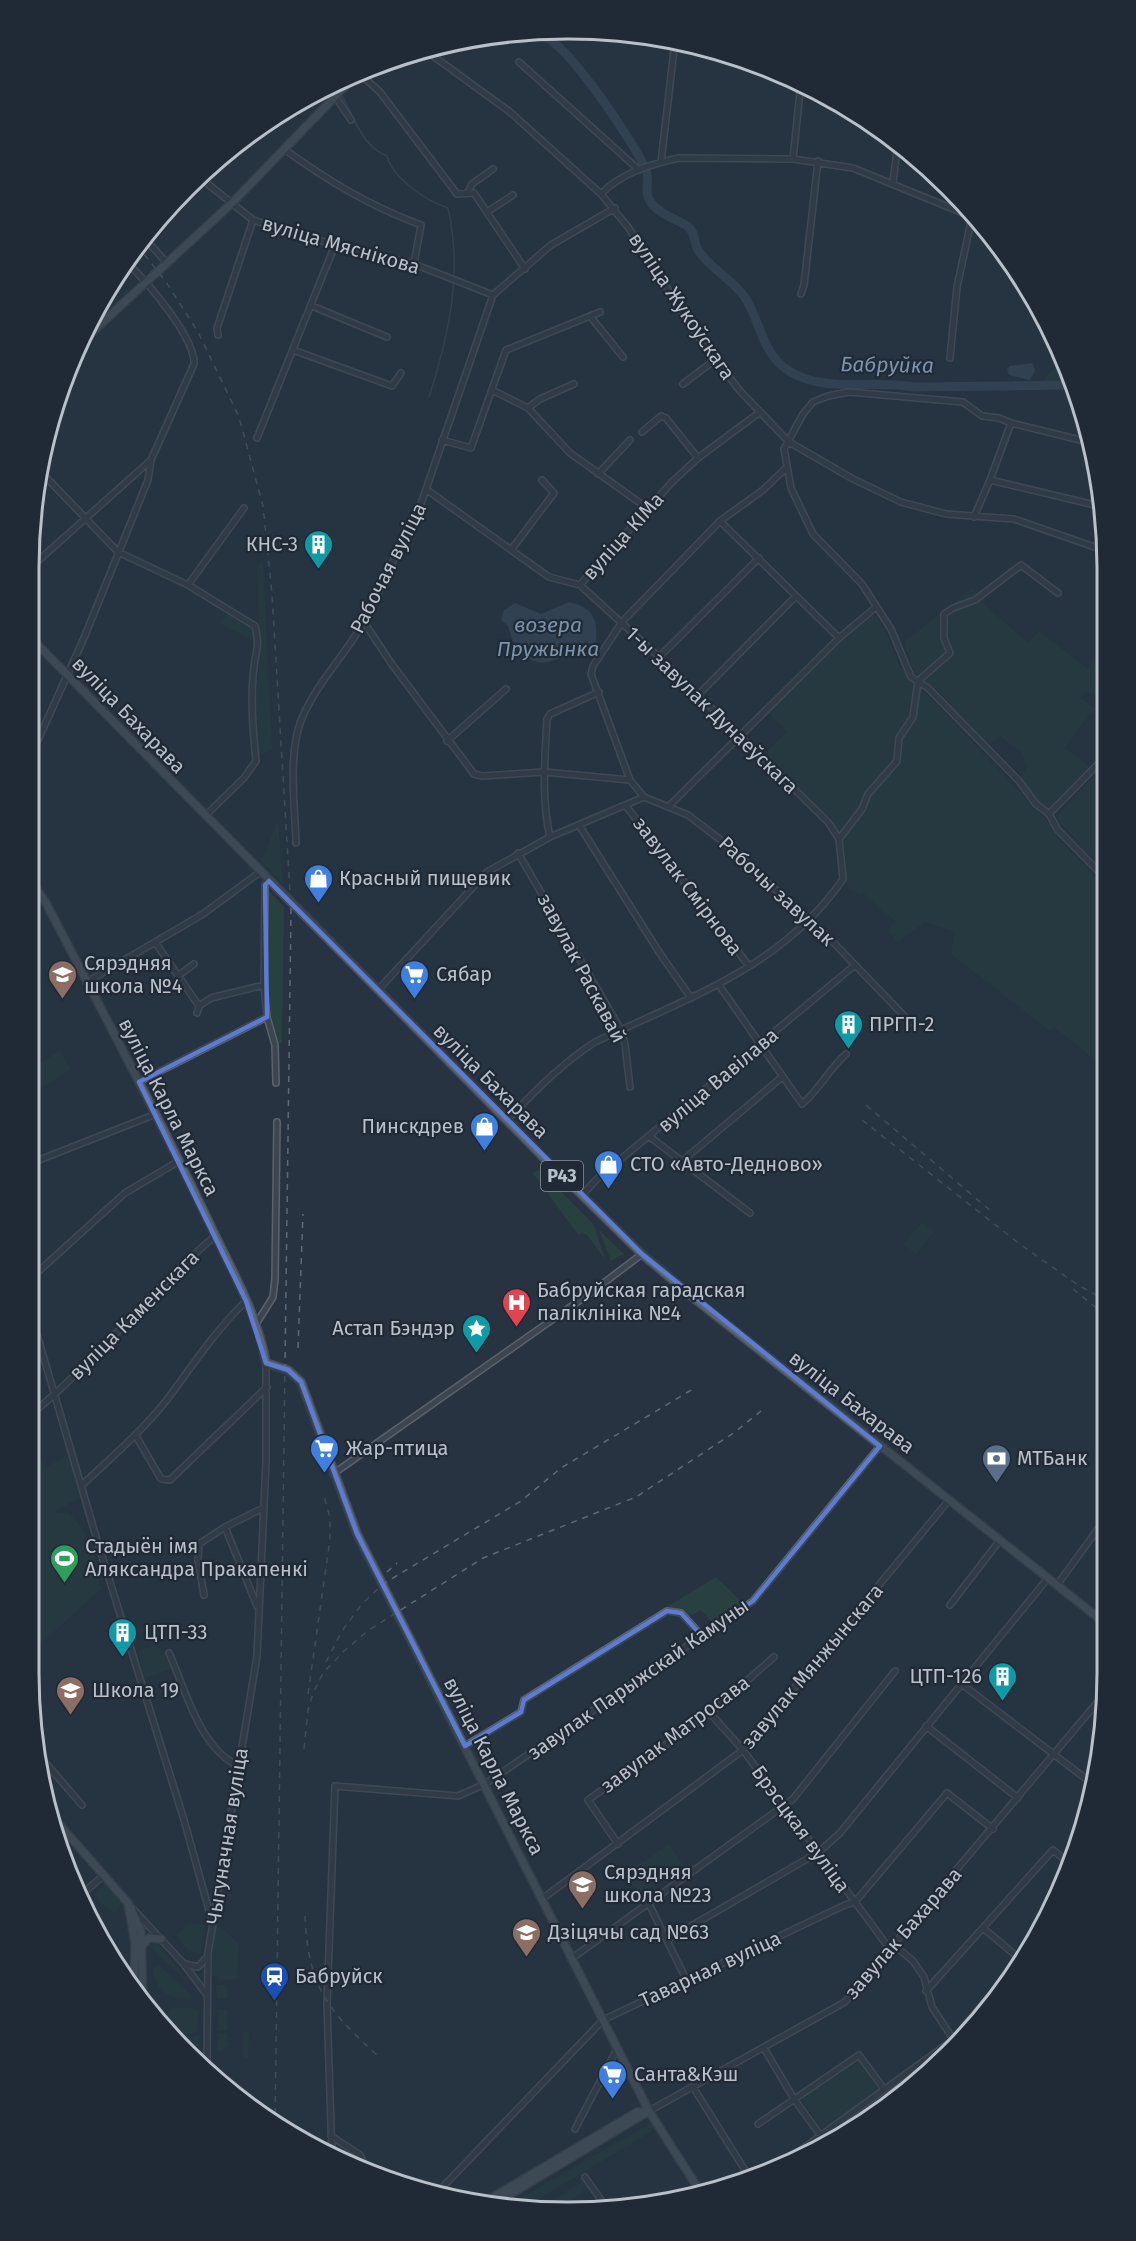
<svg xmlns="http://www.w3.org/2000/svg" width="1136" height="2241" viewBox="0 0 1136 2241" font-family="'Fira Sans',sans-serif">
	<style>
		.green { fill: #294041 }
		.water { fill: #3e5268 }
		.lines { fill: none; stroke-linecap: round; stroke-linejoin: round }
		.stream { stroke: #3e5268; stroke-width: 1.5 }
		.river { stroke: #3e5268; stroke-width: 9 }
		.minor-casing { stroke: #59636d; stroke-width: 8 }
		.major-casing { stroke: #454e59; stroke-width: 10 }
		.minor { stroke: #3c4550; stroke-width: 5 }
		.major { stroke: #5a6470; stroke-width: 7 }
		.rail { stroke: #5e6977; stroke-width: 1.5; stroke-dasharray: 6 6; stroke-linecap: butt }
		.marked { fill: none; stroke: #5b7cd2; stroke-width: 4.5; stroke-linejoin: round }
		.labels { text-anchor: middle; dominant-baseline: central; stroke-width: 4.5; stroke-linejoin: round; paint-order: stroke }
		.shield { fill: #202a36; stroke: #8a939e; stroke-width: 1.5 }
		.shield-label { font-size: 18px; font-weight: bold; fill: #b8c0ca }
		.street-label { font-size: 20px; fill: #b8c0ca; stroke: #202a36 }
		.poi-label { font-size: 20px; fill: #b8c0ca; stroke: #202a36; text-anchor: start }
		.water-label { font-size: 21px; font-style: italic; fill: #7a92ab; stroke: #202a36 }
		.rim { fill: none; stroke: #b8c0ca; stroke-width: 3 }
	</style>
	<rect width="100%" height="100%" fill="#273340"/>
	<!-- green -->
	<path class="green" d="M1063,355l11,35 -28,-2 -2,-8c4,-9 13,-10 19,-25z
		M263,562l9,187 -13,7 -5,-38 6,-63 -3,-88z
		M973,588l8,14 47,41 11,-12 49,38 15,-22v53l-17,-9 -6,7 17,11 -7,5 -25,34 25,19 -40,42 -13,-8 -17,-23 7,-10 -5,-15 -22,-17 -11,9 -52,-55 -22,-16 -11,-32z
		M227,613l25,16 2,13 -34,-19z
		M874,614l12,18 13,33 152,160 7,13 46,48v181l-50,-40 -4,4 -99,-77 4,-22 -30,-10 -27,20 -11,-12 9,-8 -33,-29 -4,2 -12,-9 -3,-44 -13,-24 -68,-62 24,-25 -19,-18 74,-72z
		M1104,765v107l-46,-52 2,-7z
		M278,819l5,65 -21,-23z
		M270,892l14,15 -2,136h-5c-13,-48 -10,-98 -9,-148z
		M59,1051l12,18 -29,19 -12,-18z
		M539,1170l55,55 11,34 -18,-24 -5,-2 -4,2 -45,-62z
		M922,1222l12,10 -18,22 -12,-10z
		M599,1230l25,24 -13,7z
		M29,1443l17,25 23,-15 11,38v6l-27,16h16c10,12 22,25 26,42 3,13 -1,21 7,33l-73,66z
		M716,1577l28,27 -30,20 -13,-14 -11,6 -8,-6 -17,-2z
		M154,1645l10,7 7,17 -26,9 -7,-26z
		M669,1844l14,21 -43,30 -14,-21z
		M105,1883l16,20 -5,11 -16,-11 -5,-9z
		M215,1922l24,22 -2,35 -19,1v-3l-6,-1z
		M189,1924h16l-4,29 -13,-2 -11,-16z
		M152,1941h4l36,45 -43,-40z
		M159,1965l31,29 2,6c-22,-1 -38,-9 -39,-32z
		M216,1985h10l2,13h-11z
		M173,2007l20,1 6,3 -2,20 -19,6 -19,-17z
		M218,2010h9v20h-9z
		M243,2031l6,1 -1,26h-5z
		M218,2034h9l2,11 -9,8 -3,-3z
		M199,2035l-1,20v1l-16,-15z
		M857,2059l22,31 -56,39 -23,-30z
		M650,2123l6,6 -126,75h-19z
		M582,2182l6,6 -23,17h-19z"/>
	<!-- water -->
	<path class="water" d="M1033,363l2,8 -5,9 -21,-5 -2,-6 3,-3z
		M569,602c24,6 29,16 27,40l-6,3 -7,-1 -17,10v4c-10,-1 -18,7 -30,4 -7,-2 -12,-10 -21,-14l-7,-22 -7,-6 3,-10 11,-7 26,11z"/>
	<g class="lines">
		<!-- stream -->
		<path class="stream" d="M333,85l5,6
			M341,94c14,23 20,52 46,62 6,23 40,45 61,52 15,66 1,126 -19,189"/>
		<!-- river -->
		<path class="river" d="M486,36c11,2 21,3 32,3 9,0 18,-5 27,-2 25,10 90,107 101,133 5,11 -4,22 6,34 10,12 23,14 35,22 9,6 6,16 11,24 12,19 36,30 48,49 15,25 16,55 43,72 37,23 85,8 125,16l159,-2"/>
		<defs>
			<path id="minor" d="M674,41l48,11
				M425,50l85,62 91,82 27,33 69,108 43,56 49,51 64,37 48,23 45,12 68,5 89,31
				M519,62l120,108
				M359,73l21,19 77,102 17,-1 51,76
				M329,87l22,33
				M284,149c44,32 86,57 137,76l-7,39
				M793,159l8,-77
				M661,162l14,-121
				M199,177l54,43 82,25 79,19 79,31
				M893,183l5,-42
				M468,192l4,-8 21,-15
				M601,194c20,-21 50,-30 78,-36l114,1 60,9 122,50
				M487,212l26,-17
				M143,237l25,27
				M801,294l3,-9 14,-124
				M312,306l75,31
				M590,316l33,41
				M218,335l-1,-7 36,-108
				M293,350l99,36 9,-13
				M950,358l7,-71 15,-70
				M683,384l33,-25
				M492,390l36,18 12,-9 34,-15
				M528,408l42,45 77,55
				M1011,423l77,19
				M642,432l19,-16 5,2 32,40
				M257,438l78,-193
				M442,440l29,8 35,-98 94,-38
				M40,471l78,81 70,33 67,41c5,20 1,23 -1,41 -4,31 -1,63 2,94l-12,17 -39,38
				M598,474l32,-34
				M427,490l122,87 31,8 92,-103 26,-24 62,-46
				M1103,507l-113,-27 21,-57 -12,-5 -17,-2 -19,-14 -114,-10 -21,4 -15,6 -10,12 -19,35 7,39 22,46 49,50 29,45 20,48 17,11 91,93 17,23 13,10 9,16 46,47
				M974,517l16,-37
				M720,521l119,117
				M511,550l43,-57 -12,-13
				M30,568l121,-108 43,-96c1,-27 -48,-84 -68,-102
				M188,585l56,-77
				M364,622l27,41 83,111 8,2 62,-4 86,8 14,17 44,18 34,26 109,99 79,82
				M659,657l100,-99
				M698,695l98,-99
				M447,741l59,-52
				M29,760l55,-122 64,-158 3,-20
				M630,780l-39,-106 2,-8 29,-44 98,-101 43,-31 23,-22
				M626,806l123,160
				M668,807l171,-169 37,-31
				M1049,814l55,-56
				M579,825l80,127 32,46
				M550,837c-9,-39 -5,-79 -3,-118l3,-5 49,-22
				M839,839l23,-30 6,-15 29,-33 2,-23 14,-21 5,-36 32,-28 -6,-15v-24l9,-6 22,-8 46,-35 37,28
				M296,843c-1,-37 -9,-93 7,-127 15,-35 44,-63 62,-96 17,-31 27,-64 48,-93l80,-232 58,-50 64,-37
				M518,853l103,177 4,14 5,43
				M269,881l-4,4 -1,100 3,32 8,28 1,38
				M155,942l44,64 -2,7
				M178,976l16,-12
				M87,982l116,-68 57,-42
				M719,985l83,119c18,-15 27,-35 44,-50
				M378,990l109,-118 63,-35 94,-40
				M199,1006l12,-8 53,-13
				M139,1082l128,-65
				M507,1120c27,-28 54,-56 88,-78 92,-44 188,-75 248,-163l-4,-40 -11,-17 -169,-165 -79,-72
				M650,1137l100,76
				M681,1162l101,-85
				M29,1164l127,-50
				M582,1195l16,-17 257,-213
				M29,1280l96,-87 54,-32
				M29,1307l68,233 87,280 28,101
				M256,1324l17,-27 2,-18 2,-157
				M29,1416c67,-54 120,-124 186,-180
				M136,1436l25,43 9,1 97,-93
				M333,1474l260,-183 49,-37
				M82,1485c29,-27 59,-53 84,-84 27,-36 48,-69 80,-100
				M225,1527l32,79
				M1057,1585l49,-67
				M204,1595l-6,-35 1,-16 26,-17 38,-19
				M950,1605l50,-65
				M169,1653c17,37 30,95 70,113
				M963,1685l131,100
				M710,1713l33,37 146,198
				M926,1726l92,72
				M465,1746l56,-34 3,-12 143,-89 14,2 21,23
				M43,1760l39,45
				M618,1844l-30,-44 122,-87 64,-56
				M82,1894l22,-19
				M542,1899l201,-149 206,-250
				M649,1904l38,77
				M133,1909l50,54 24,32
				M983,1928l36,30
				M667,1940l152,-88 21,-19 208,-255
				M893,1944l20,17 11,16 8,30 25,38
				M571,1959l222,-160 102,-128
				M185,1964l13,3 9,-10
				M926,1991l127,-141 17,14
				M764,2048l30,51 32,44
				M207,2064l1,-111 49,-297 9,-195v-98
				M693,2087l55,88
				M649,2111l196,-109 261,-310
				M758,2124l101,-69 25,34
				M575,2129l42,-80
				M331,2136l29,19 9,18
				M332,2156l-5,-152 8,-218 123,10 27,-12 268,-183 127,-155
				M780,2165l173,-125 46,-55
				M585,2177l21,30
				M436,2194l167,-174 242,-115 10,-3 92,-109 46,36"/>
			<path id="major" d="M78,345l154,-142 124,-128
				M30,637l516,523 96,94 53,45 411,325
				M29,878l17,25c54,104 109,207 160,313 22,48 51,95 60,147l22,7 13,12 56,152 292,577 50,79
				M52,1816l76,87 7,39 -1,49
				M131,1908l10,24 2,72
				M142,1946l7,-8 12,1
				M483,2203l154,-91 12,-1
				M496,2203l153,-92"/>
		</defs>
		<!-- minor casing -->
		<use href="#minor" class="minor-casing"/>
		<!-- major casing -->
		<use href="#major" class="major-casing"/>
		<!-- minor -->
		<use href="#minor" class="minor"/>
		<!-- major -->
		<use href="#major" class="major"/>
		<!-- rail -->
		<path class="rail" d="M137,245l29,37 32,50 41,85 24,89 9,88 19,315 -16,1216
			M866,1105l126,107
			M862,1120l159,125 57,40 27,15
			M1073,1289l32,26
			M298,1348l5,-134
			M378,1580l19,-17
			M326,1662l16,-31 20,-27 21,-20 138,-83 40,-33 132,-79
			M308,1694l22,-155v-21l-6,-22
			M304,1749l4,-39 5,-17 10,-20 21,-22 25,-21 114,-72 153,-61 99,-65 26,-21
			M305,1916c3,70 22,94 72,139"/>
	</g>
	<!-- marked area -->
	<path d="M0 0H1136V2241H0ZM269,881l373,373 238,192 -127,155 -51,35 -21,-23 -14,-2 -143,89 -3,12 -56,34 -108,-212 -56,-152 -13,-12 -22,-7 -20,-62 -107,-219 128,-65 -2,-132z" fill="#273340" fill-opacity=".55" fill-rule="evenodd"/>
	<path class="marked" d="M269,881l373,373 238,192 -127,155 -51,35 -21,-23 -14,-2 -143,89 -3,12 -56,34 -108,-212 -56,-152 -13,-12 -22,-7 -20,-62 -107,-219 128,-65 -2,-132z"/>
	<!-- icons -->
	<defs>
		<symbol id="building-pin" viewBox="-11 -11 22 30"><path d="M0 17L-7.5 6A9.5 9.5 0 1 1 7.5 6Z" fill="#0f9aa8" stroke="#202a36"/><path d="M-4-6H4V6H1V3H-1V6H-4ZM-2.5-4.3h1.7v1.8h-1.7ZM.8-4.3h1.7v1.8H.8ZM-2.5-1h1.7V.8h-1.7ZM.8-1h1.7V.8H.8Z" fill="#fff"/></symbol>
		<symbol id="shop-pin" viewBox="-11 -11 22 30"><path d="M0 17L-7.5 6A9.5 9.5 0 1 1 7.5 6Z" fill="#3f7fe0" stroke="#202a36"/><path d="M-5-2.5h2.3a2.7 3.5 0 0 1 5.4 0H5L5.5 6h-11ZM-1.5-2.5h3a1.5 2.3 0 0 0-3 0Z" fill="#fff"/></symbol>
		<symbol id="school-pin" viewBox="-11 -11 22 30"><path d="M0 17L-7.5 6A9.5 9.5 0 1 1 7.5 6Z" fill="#8d6e63" stroke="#202a36"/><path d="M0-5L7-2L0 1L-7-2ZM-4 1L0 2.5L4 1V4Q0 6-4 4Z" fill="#fff"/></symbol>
		<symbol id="supermarket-pin" viewBox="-11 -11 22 30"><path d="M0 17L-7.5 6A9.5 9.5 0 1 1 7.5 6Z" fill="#3f7fe0" stroke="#202a36"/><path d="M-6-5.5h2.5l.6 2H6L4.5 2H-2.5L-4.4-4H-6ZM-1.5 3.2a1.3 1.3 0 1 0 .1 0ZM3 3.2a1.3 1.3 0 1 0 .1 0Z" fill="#fff"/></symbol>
		<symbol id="hospital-pin" viewBox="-11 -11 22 30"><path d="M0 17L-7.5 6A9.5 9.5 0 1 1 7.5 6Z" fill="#e0444e" stroke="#202a36"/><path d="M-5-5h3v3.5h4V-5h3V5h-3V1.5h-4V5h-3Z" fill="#fff"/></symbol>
		<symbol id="sight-pin" viewBox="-11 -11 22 30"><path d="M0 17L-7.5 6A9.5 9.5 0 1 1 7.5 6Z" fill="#0f9aa8" stroke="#202a36"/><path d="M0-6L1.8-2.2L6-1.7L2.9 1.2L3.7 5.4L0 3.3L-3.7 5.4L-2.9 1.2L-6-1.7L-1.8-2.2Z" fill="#fff"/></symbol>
		<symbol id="bank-pin" viewBox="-11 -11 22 30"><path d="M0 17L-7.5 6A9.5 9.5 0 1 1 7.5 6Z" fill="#5c6f8a" stroke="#202a36"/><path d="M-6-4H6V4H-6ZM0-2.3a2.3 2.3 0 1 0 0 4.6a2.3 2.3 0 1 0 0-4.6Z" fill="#fff"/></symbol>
		<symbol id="stadium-pin" viewBox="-11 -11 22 30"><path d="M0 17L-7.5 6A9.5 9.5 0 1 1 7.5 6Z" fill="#2e9e5b" stroke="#202a36"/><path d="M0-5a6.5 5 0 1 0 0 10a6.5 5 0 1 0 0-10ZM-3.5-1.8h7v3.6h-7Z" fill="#fff"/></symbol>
		<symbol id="station-pin" viewBox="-11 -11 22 30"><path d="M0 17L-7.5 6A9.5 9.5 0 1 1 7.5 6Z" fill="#1a4fb4" stroke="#202a36"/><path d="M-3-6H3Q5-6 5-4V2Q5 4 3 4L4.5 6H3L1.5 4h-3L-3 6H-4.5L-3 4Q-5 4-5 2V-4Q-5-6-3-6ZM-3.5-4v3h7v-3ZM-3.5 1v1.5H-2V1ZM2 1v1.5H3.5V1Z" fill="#fff"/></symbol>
	</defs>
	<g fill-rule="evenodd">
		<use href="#building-pin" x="302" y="528" width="33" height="45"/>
		<use href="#shop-pin" x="302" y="862" width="33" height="45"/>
		<use href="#school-pin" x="46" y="958" width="33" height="45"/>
		<use href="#supermarket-pin" x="398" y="958" width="33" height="45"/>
		<use href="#building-pin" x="832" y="1008" width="33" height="45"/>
		<use href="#shop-pin" x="468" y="1110" width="33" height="45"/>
		<use href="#shop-pin" x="592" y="1148" width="33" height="45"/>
		<use href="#hospital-pin" x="500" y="1286" width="33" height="45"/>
		<use href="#sight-pin" x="460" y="1312" width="33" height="45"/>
		<use href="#supermarket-pin" x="308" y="1432" width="33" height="45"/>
		<use href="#bank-pin" x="980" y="1442" width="33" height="45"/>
		<use href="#stadium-pin" x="48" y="1542" width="33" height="45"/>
		<use href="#building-pin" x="106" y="1616" width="33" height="45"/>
		<use href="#building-pin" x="986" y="1660" width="33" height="45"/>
		<use href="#school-pin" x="54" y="1674" width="33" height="45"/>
		<use href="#school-pin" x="566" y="1868" width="33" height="45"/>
		<use href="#school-pin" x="510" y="1916" width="33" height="45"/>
		<use href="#station-pin" x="258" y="1960" width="33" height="45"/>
		<use href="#supermarket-pin" x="596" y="2058" width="33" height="45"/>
	</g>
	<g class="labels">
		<!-- shield labels -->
		<rect class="shield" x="541" y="1161" width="42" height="30" rx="4.5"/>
		<g class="shield-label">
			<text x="562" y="1176">Р43</text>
		</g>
		<!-- street labels -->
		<g class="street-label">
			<text transform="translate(341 245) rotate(16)">вуліца Мяснікова</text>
			<text transform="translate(682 306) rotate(56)">вуліца Жукоўскага</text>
			<text transform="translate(623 536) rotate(-48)">вуліца КІМа</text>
			<text transform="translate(388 568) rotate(-63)">Рабочая вуліца</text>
			<text transform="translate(712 710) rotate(44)">1-ы завулак Дунаеўскага</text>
			<text transform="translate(129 715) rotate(46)">вуліца Бахарава</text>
			<text transform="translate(688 886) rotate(53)">завулак Смірнова</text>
			<text transform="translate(777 891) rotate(43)">Рабочы завулак</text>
			<text transform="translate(582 968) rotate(62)">завулак Раскавай</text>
			<text transform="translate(718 1080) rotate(-40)">вуліца Вавілава</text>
			<text transform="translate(491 1081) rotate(45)">вуліца Бахарава</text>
			<text transform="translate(169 1107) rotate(63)">вуліца Карла Маркса</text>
			<text transform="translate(134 1315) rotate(-45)">вуліца Каменскага</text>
			<text transform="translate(852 1402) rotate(38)">вуліца Бахарава</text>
			<text transform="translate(812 1666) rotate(-50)">завулак Мянжынскага</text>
			<text transform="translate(638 1679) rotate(-35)">завулак Парыжскай Камуны</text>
			<text transform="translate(675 1734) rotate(-37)">завулак Матросава</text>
			<text transform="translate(494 1766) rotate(63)">вуліца Карла Маркса</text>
			<text transform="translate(801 1829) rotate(54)">Брэсцкая вуліца</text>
			<text transform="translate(227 1836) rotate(-81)">Чыгуначная вуліца</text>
			<text transform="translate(903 1933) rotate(-49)">завулак Бахарава</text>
			<text transform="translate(710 1969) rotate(-25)">Таварная вуліца</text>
		</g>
		<!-- poi labels -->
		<g class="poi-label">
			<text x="298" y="544" text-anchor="end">КНС-3</text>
			<text x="339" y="878">Красный пищевик</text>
			<text x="84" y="963">Сярэдняя<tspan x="84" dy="23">школа №4</tspan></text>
			<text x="436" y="974">Сябар</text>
			<text x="869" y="1024">ПРГП-2</text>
			<text x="464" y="1126" text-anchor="end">Пинскдрев</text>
			<text x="630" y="1164">СТО «Авто-Дедново»</text>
			<text x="537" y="1290">Бабруйская гарадская<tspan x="537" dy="23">паліклініка №4</tspan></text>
			<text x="455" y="1328" text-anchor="end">Астап Бэндэр</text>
			<text x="346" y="1448">Жар-птица</text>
			<text x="1017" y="1458">МТБанк</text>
			<text x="85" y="1546">Стадыён імя<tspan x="85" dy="23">Аляксандра Пракапенкі</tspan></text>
			<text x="144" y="1632">ЦТП-33</text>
			<text x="982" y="1676" text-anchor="end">ЦТП-126</text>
			<text x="92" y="1690">Школа 19</text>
			<text x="604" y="1872">Сярэдняя<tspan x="604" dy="23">школа №23</tspan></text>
			<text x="548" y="1932">Дзіцячы сад №63</text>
			<text x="295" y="1976">Бабруйск</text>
			<text x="634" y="2074">Санта&amp;Кэш</text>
		</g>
		<!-- water labels -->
		<g class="water-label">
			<text transform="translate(887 365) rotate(1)">Бабруйка</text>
			<text x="548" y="625">возера<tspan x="548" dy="24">Пружынка</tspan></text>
		</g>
	</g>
	<!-- crop -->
	<path d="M0 0H1136V2241H0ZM568 39H568A529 529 0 0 1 1097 568V1673A529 529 0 0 1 568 2202H568A529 529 0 0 1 39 1673V568A529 529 0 0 1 568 39Z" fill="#202a36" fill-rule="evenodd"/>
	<path class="rim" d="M568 39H568A529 529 0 0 1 1097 568V1673A529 529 0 0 1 568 2202H568A529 529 0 0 1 39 1673V568A529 529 0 0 1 568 39Z"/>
</svg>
